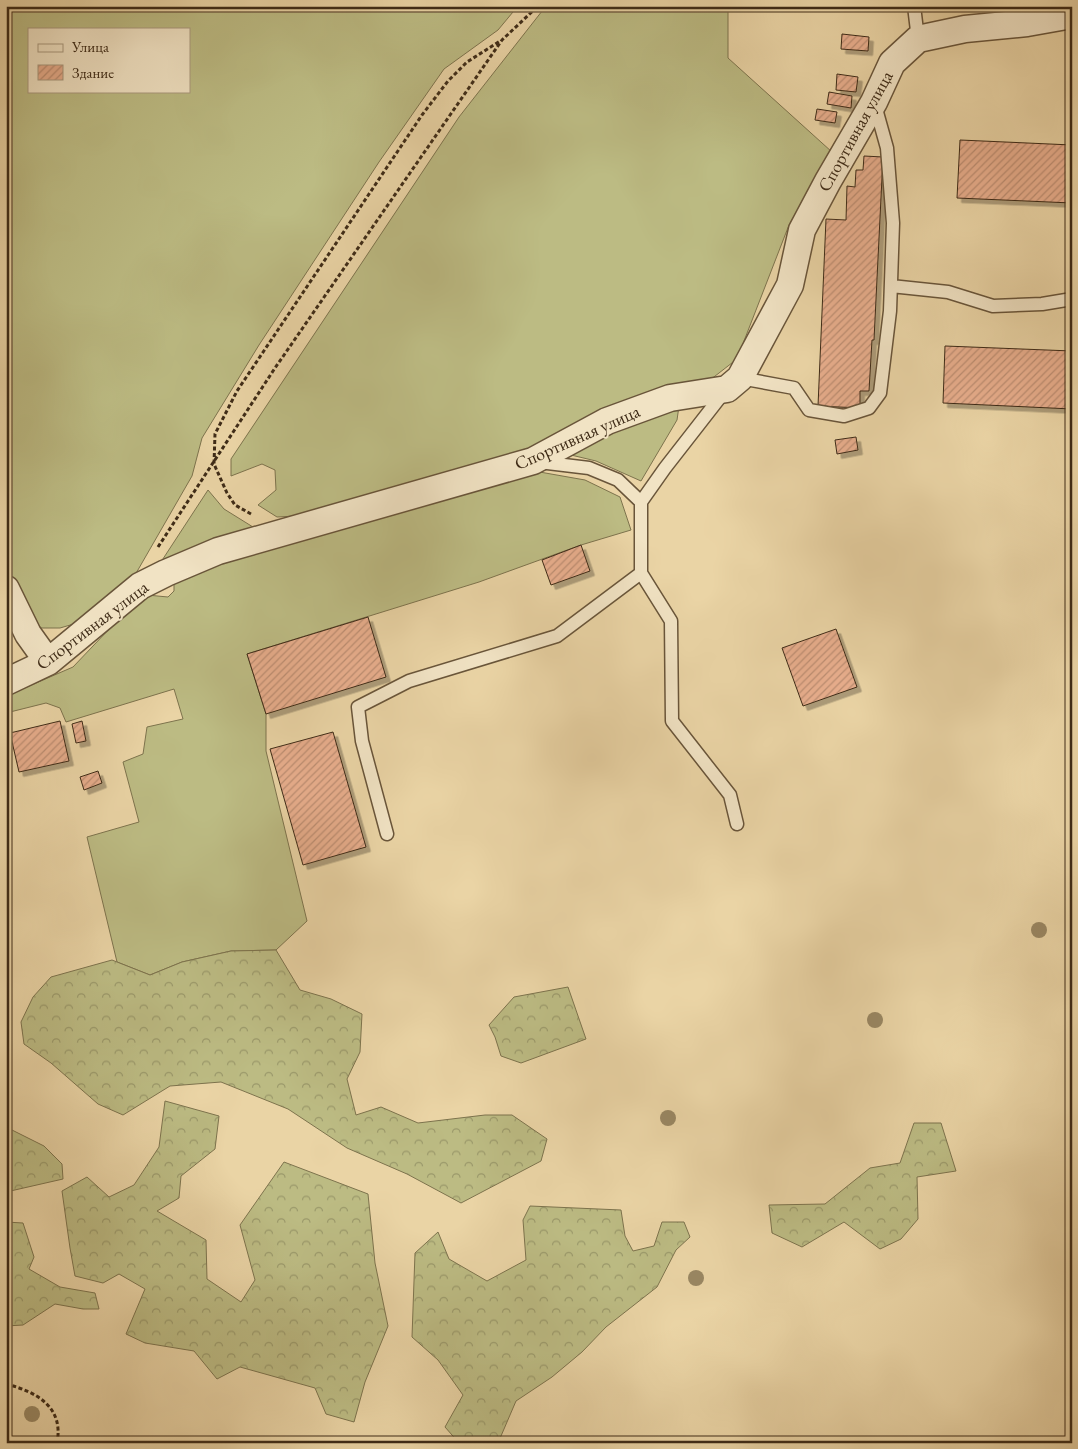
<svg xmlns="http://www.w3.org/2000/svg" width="1078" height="1449" viewBox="0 0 1078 1449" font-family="'EB Garamond',serif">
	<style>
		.grass { fill: #bcbb83; stroke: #7d734d; fill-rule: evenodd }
		.forest { fill: url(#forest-crowns); stroke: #7d734d }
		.building { fill: url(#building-hatch); stroke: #3e2b17; filter: url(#shadow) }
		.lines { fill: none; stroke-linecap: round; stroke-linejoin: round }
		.lane-casing { stroke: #69553a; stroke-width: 15 }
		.street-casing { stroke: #69553a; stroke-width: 29 }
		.path { stroke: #3e2b17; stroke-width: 3; stroke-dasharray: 4 2.5; stroke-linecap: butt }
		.lane { stroke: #f1e3c4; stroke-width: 12 }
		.street { stroke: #f1e3c4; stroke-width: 26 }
		.tree { fill: #998763 }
		.labels { text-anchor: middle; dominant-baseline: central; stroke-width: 4; stroke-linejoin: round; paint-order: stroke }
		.street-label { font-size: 18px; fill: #3e2b17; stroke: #f1e3c4 }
	</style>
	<defs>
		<pattern id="forest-crowns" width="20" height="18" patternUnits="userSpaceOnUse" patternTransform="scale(1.25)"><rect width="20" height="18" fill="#bcbb83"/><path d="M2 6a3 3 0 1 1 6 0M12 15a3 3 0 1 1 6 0" fill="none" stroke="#9a986a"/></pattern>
		<pattern id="building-hatch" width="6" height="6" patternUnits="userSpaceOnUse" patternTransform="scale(1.25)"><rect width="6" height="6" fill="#e8ae8d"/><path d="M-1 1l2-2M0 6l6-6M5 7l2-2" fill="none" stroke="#bd8e72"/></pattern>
		<filter id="shadow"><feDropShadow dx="4.5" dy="4.5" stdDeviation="0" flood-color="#0004"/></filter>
	</defs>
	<rect width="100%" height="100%" fill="#ead4a5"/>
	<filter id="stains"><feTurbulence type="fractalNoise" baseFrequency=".004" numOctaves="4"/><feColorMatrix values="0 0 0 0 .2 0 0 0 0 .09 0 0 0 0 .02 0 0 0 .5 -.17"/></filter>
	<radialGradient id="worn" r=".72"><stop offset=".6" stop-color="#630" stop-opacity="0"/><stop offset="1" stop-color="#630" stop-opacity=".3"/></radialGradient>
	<!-- grass -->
	<path class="grass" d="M6,6h512l-20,24 -54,39 -65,93 -120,183 -57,93 -10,38 -61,106 -47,39 -24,7h-19l-12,-14 -23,-49v-79l5,-3 -5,-18zM29,29h160v62h-160z
		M546,6h182v52l104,94 -43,73 -52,134 -27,21 -188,75 -207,60 -38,2 -19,-12 18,-15 -1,-20 -13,-6 -31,12v-17l228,-342z
		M679,406l-2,14 -36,61 -45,-20 -25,-6 17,-15z
		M534,471l51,9 35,17 11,33 -50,15 -102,37 -232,72 19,60v37l41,170 -31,29 -45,1 -49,11 -32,13 -33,-13 -30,-125 52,-15 -16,-60 20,-8 4,-27 36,-8 -9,-30 -108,33 -6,-14 -14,-5 -40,10v-17l67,-29 40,-42 34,-30 21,2 6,-6v-13l159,-51z
		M208,490l16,19 37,23 -104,36z"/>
	<!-- forest -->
	<path class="forest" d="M276,950l24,40 31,9 31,15 -2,38 -13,27 9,36 25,-8 37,16 67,-8h27l35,24 -6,22 -80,42 -54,-29 -60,-26 -59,-39 -67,-27 -51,4 -47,29 -25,-11 -47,-41 -27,-19 -3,-22 12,-25 18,-20 61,-17 38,15 32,-13 49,-11z
		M568,987l18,52 -65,24 -20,-7 -6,-19 -6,-12 25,-28z
		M165,1101l54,15 -4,33 -34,27 -2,22 -22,13 49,29 1,39 34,23 14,-22 -15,-55 44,-63 84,32 7,69 13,63 -23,56 -11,40 -28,-8 -11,-26 -75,-21 -23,12 -23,-28 -49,-8 -19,-9 19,-45 -26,-15 -16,9 -28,-7 -5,-28 -8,-57 25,-14 22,20 25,-12 25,-38z
		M914,1123h27l15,48 -39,6 1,42 -17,20 -21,10 -36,-27 -42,25 -30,-14 -3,-28 56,-1 45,-36 30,-5z
		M6,1127l38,19 18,18 1,15 -57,13z
		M530,1206l91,4 4,26 8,15 21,-5 8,-24h22l6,15 -14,13 -19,37 -51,40 -24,25 -30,25 -36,24 -18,42h-39l-14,-16 18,-32 -25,-35 -26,-23 3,-84 23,-21 11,27 38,22 39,-21 -3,-40z
		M6,1222l17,1 11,34 -5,12 31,18 35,6 4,16h-16l-28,-5 -32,21 -17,1z"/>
	<!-- building -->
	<path class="building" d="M842,34l27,3 -1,14 -27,-2z
		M837,74l21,3 -2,15 -20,-2z
		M829,92l23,4 -1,12 -24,-4z
		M817,109l20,3 -2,11 -20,-3z
		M960,140l112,5v58l-115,-5z
		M864,156l19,1 -9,183h-2l-3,51h-9v17l-42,-2 8,-187 20,1 1,-34 8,1 1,-17h7z
		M945,346l127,5v58l-129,-6z
		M856,437l2,13 -21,4 -2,-14z
		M581,545l9,26 -39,14 -9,-25z
		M368,617l18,60 -120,37 -19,-60z
		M836,629l21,58 -54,19 -21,-58z
		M60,721l9,40 -50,11 -9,-39z
		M82,721l4,20 -10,2 -4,-19z
		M333,732l33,115 -63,18 -33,-116z
		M98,771l4,12 -18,7 -4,-13z"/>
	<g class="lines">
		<defs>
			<path id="lane" d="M914,6l4,33
				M891,286l57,6 45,14 49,-2 30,-5
				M740,378l54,10 15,22 35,6 25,-8 11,-15 10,-82 3,-88 -6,-75 -12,-43
				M539,462l50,6 29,12 23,22
				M641,573l30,48 1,100 58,74 7,29
				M387,834l-25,-93 -4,-34 51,-26 148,-45 84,-63v-71l24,-34 60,-77"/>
			<path id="street" d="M6,589l22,45 20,28
				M6,682l42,-20 92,-76 26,-13 52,-22 315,-90 74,-40 63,-23 57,-9 13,-11 50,-93 12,-55 26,-49 46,-79 18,-39 26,-24 47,-10 62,-6 45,-8"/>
		</defs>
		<!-- lane casing -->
		<use href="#lane" class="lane-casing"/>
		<!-- street casing -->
		<use href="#street" class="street-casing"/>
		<!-- path -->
		<path class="path" d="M251,514l-16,-9 -8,-12 -13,-29 1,-30 22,-43 185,-276 26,-34 19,-19 33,-21
			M158,547l117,-179 227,-328 36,-34
			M6,1384c31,8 58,23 51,59"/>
		<!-- lane -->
		<use href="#lane" class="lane"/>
		<!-- street -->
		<use href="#street" class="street"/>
	</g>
	<!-- trees -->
	<g class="tree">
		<circle cx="1039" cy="930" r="8"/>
		<circle cx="875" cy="1020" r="8"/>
		<circle cx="668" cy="1118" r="8"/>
		<circle cx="696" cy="1278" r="8"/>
		<circle cx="32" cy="1414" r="8"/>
	</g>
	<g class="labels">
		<!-- street labels -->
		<g class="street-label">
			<text transform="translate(855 131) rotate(-61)">Спортивная улица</text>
			<text transform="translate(577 437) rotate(-24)">Спортивная улица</text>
			<text transform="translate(92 625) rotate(-37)">Спортивная улица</text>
		</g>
	</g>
	<!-- margin -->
	<rect width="1078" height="1449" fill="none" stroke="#ead4a5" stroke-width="25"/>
	<rect x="8" y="8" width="1063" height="1434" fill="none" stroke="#3e2b17" stroke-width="2.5"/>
	<rect x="12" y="12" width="1053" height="1424" fill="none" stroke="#3e2b17"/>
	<!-- legend -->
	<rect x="28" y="28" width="162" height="65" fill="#f1e3c4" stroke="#a9997f"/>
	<rect x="38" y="44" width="25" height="8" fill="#f1e3c4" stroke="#a9997f"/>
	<text x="72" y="52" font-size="15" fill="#3e2b17">Улица</text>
	<rect x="38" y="65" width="25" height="15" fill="url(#building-hatch)" stroke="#a9997f"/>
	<text x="72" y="78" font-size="15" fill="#3e2b17">Здание</text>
	<rect width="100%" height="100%" filter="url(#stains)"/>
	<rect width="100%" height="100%" fill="url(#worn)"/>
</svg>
